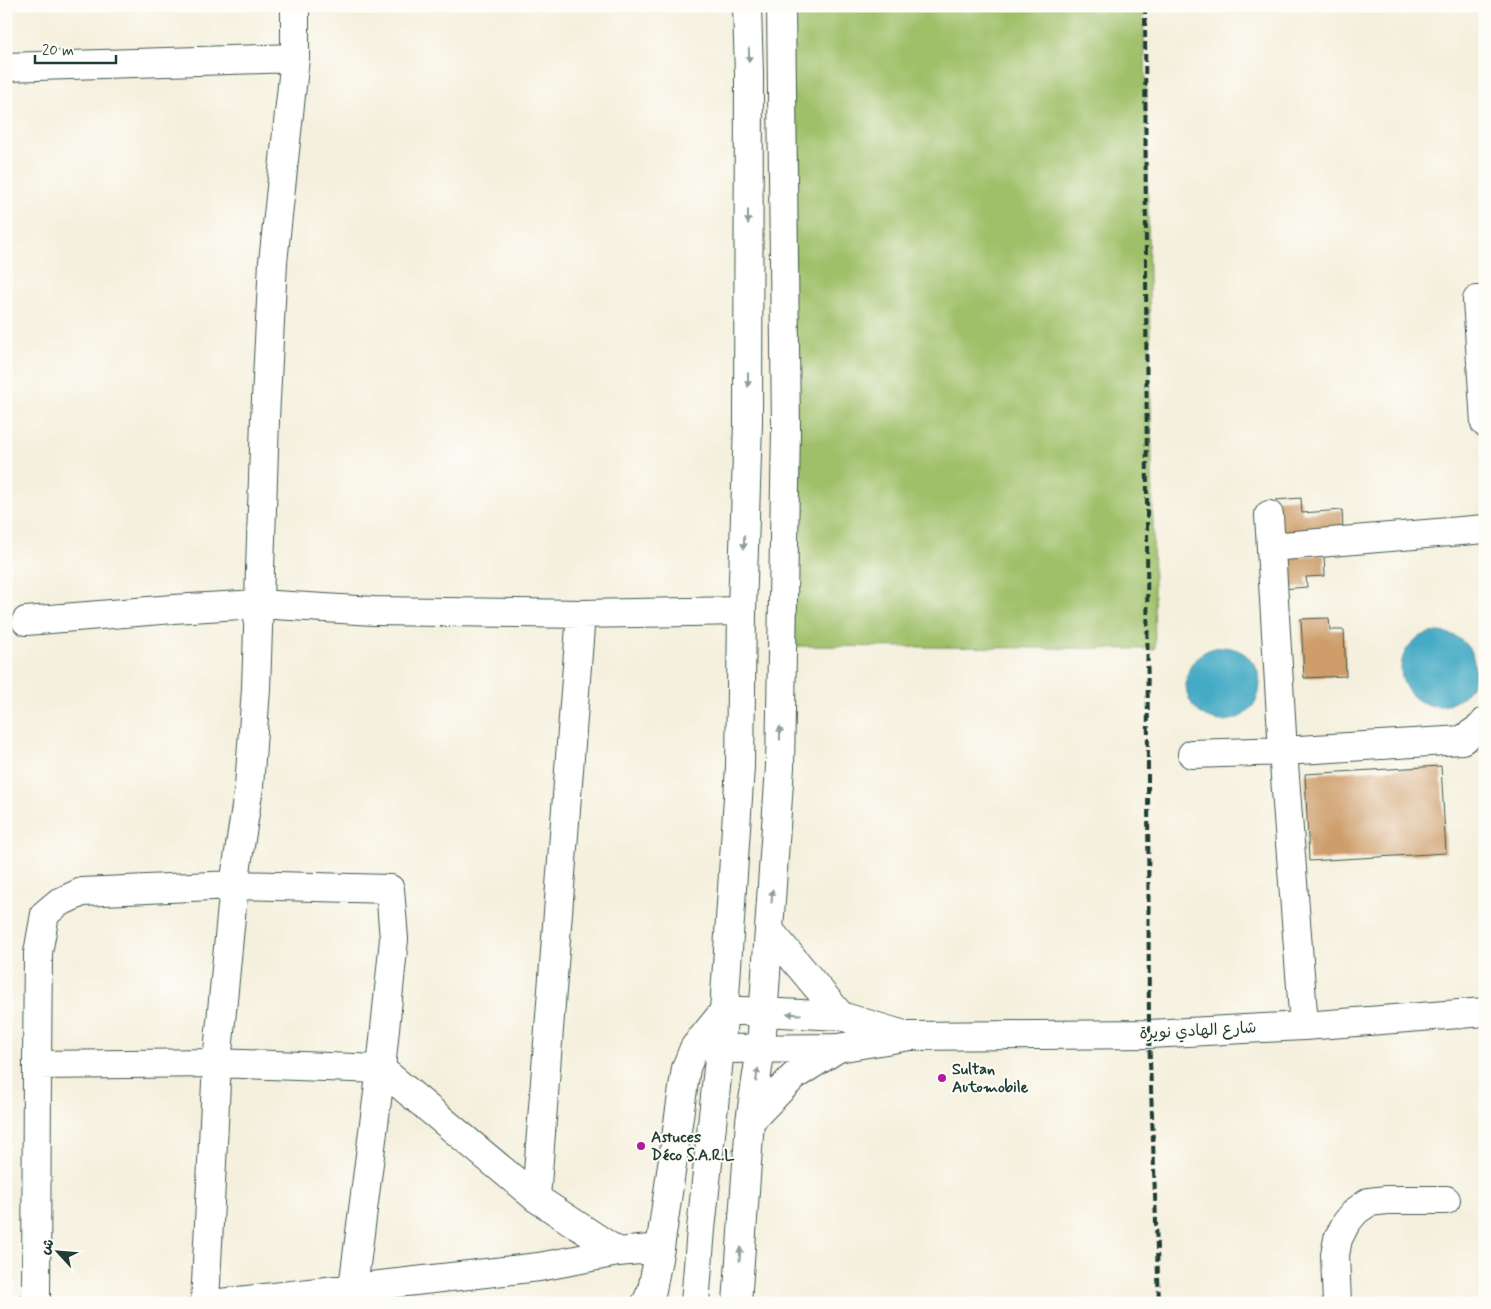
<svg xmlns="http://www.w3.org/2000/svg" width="1491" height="1309" viewBox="0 0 1491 1309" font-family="Mynerve,'Playpen Sans Arabic',sans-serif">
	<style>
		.green { fill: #9fbf67; stroke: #5f7e4e }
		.water { fill: #45aac5; stroke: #32747c }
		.building { fill: #ce9d6b }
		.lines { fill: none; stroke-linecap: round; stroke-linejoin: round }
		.minor-casing { stroke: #3f584d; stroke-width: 30 }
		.highway-casing { stroke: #3f584d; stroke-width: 30 }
		.minor { stroke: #fff; stroke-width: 28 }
		.highway { stroke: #fff; stroke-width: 28 }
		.rail { stroke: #1f3d34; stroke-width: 4; stroke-dasharray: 8 4; stroke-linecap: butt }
		.oneway { fill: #8f9e9a }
		.poi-dot { fill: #b5179e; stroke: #fdfcf7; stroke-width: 2 }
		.labels { text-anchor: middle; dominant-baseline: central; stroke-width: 4; stroke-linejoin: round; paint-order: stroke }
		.street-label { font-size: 16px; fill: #1f3d34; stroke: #fdfcf7 }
		.poi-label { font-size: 16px; font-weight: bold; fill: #1f3d34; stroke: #fdfcf7; text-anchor: start }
	</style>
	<rect width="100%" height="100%" fill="#fdfcf7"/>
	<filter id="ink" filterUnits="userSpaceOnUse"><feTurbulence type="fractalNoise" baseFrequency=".02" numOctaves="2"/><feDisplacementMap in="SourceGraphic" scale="10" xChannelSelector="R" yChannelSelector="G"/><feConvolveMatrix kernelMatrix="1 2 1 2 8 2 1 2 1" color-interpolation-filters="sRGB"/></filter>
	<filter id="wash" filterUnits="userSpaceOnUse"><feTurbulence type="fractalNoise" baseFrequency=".0096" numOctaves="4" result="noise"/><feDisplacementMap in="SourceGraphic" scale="20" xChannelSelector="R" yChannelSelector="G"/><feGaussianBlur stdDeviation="1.12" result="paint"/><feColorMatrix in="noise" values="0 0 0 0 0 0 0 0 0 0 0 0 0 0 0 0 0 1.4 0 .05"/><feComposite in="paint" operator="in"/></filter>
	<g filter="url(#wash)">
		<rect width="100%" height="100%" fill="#f5f0dd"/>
		<!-- green -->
		<path class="green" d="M790,6h353l3,81 9,562 -362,-3z"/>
		<!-- water -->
		<path class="water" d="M1401 669a37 37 0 1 1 74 0a37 37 0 1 1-74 0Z
			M1186 684a37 37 0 1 1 74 0a37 37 0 1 1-74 0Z"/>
		<g id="blocks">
			<!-- building -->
			<path class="building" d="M1301,498l1,15 40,-3 1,19 -65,5 -2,-34z
				M1324,555l1,21 -19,1 1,10 -25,2 -1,-32z
				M1329,618l1,12h14l2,46 -42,2 -3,-59z
				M1441,766l5,87 -137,8 -4,-87z"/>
		</g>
	</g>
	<g filter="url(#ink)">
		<use href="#blocks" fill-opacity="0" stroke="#3f584d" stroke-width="1"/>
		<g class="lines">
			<defs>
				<path id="minor" d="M6,67l289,-9
					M1485,300h-8l8,123
					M1269,515l14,236 21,275
					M1271,547l214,-18
					M26,621l147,-12 85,-5 116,7 207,3 161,-3
					M1192,754l91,-3 179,-11 19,-13 4,-5
					M700,1040l20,9 118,-1 72,-12 239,-2 155,-8 181,-14
					M536,1198l45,-584
					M353,1288l28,-219 13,-130 -4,-50 -156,-4 -152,7 -24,11 -13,11 -7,39 -1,112 180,-2 164,6 155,129 82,54
					M36,1303l1,-238
					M205,1303l12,-240 17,-178 15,-98 7,-98 9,-270 8,-157 22,-204v-52
					M220,1303l319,-36 79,-15 42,-4
					M646,1303l6,-13 8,-42 26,-180 8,-20 30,-37h19l98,5 60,18
					M1337,1303l-2,-48 3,-16 8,-16 10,-12 13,-9 18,-2h59"/>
				<path id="highway" d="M770,931l71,85
					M750,1121l44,-45 44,-28
					M695,1303l6,-74 23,-218 16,-244 2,-156 6,-188 1,-349 -2,-68
					M737,1303l13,-182 11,-73 19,-281 6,-338 -5,-423"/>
			</defs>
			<!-- minor casing -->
			<use href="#minor" class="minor-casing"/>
			<!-- highway casing -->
			<use href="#highway" class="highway-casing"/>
			<!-- minor -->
			<use href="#minor" class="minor"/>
			<!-- highway -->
			<use href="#highway" class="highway"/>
			<!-- rail -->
			<path class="rail" d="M1145,6l4,1028 10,269"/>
		</g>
		<!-- one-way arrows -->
		<defs><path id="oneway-solid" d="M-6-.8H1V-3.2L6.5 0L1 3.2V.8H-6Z" transform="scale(1.25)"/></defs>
		<g class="oneway">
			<use href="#oneway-solid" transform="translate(749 55) rotate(89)"/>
			<use href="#oneway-solid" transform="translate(748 217) rotate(90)"/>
			<use href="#oneway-solid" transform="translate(748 380) rotate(90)"/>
			<use href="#oneway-solid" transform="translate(744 542) rotate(92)"/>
			<use href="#oneway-solid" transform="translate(780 733) rotate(-89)"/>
			<use href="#oneway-solid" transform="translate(772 896) rotate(-86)"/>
			<use href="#oneway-solid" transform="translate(794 1014) rotate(-177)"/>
			<use href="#oneway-solid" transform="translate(757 1075) rotate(-81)"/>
			<use href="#oneway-solid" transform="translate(740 1254) rotate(-86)"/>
		</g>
	</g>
	<!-- markers -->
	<g class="poi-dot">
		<circle cx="942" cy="1078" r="5"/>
		<circle cx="641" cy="1146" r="5"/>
	</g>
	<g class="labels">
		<!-- street labels -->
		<g class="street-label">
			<text transform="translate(1198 1031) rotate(-3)">شارع الهادي نويرة</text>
		</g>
		<!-- poi labels -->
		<g class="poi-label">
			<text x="952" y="1069">Sultan<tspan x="952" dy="18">Automobile</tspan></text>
			<text x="651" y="1137">Astuces<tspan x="651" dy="18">Déco S.A.R.L</tspan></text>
		</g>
	</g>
	<!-- margin -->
	<rect width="1491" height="1309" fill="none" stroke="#fdfcf7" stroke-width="25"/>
	<!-- north arrow -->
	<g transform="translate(58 1252) rotate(296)" stroke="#fdfcf7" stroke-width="4" paint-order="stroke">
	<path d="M0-4L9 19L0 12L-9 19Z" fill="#1f3d34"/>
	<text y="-8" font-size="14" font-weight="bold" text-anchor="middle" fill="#1f3d34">ش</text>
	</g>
	<!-- scale -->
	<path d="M35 55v8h81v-8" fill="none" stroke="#1f3d34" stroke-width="2.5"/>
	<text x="42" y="55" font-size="15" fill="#1f3d34" stroke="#fdfcf7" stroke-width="4" paint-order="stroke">20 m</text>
</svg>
